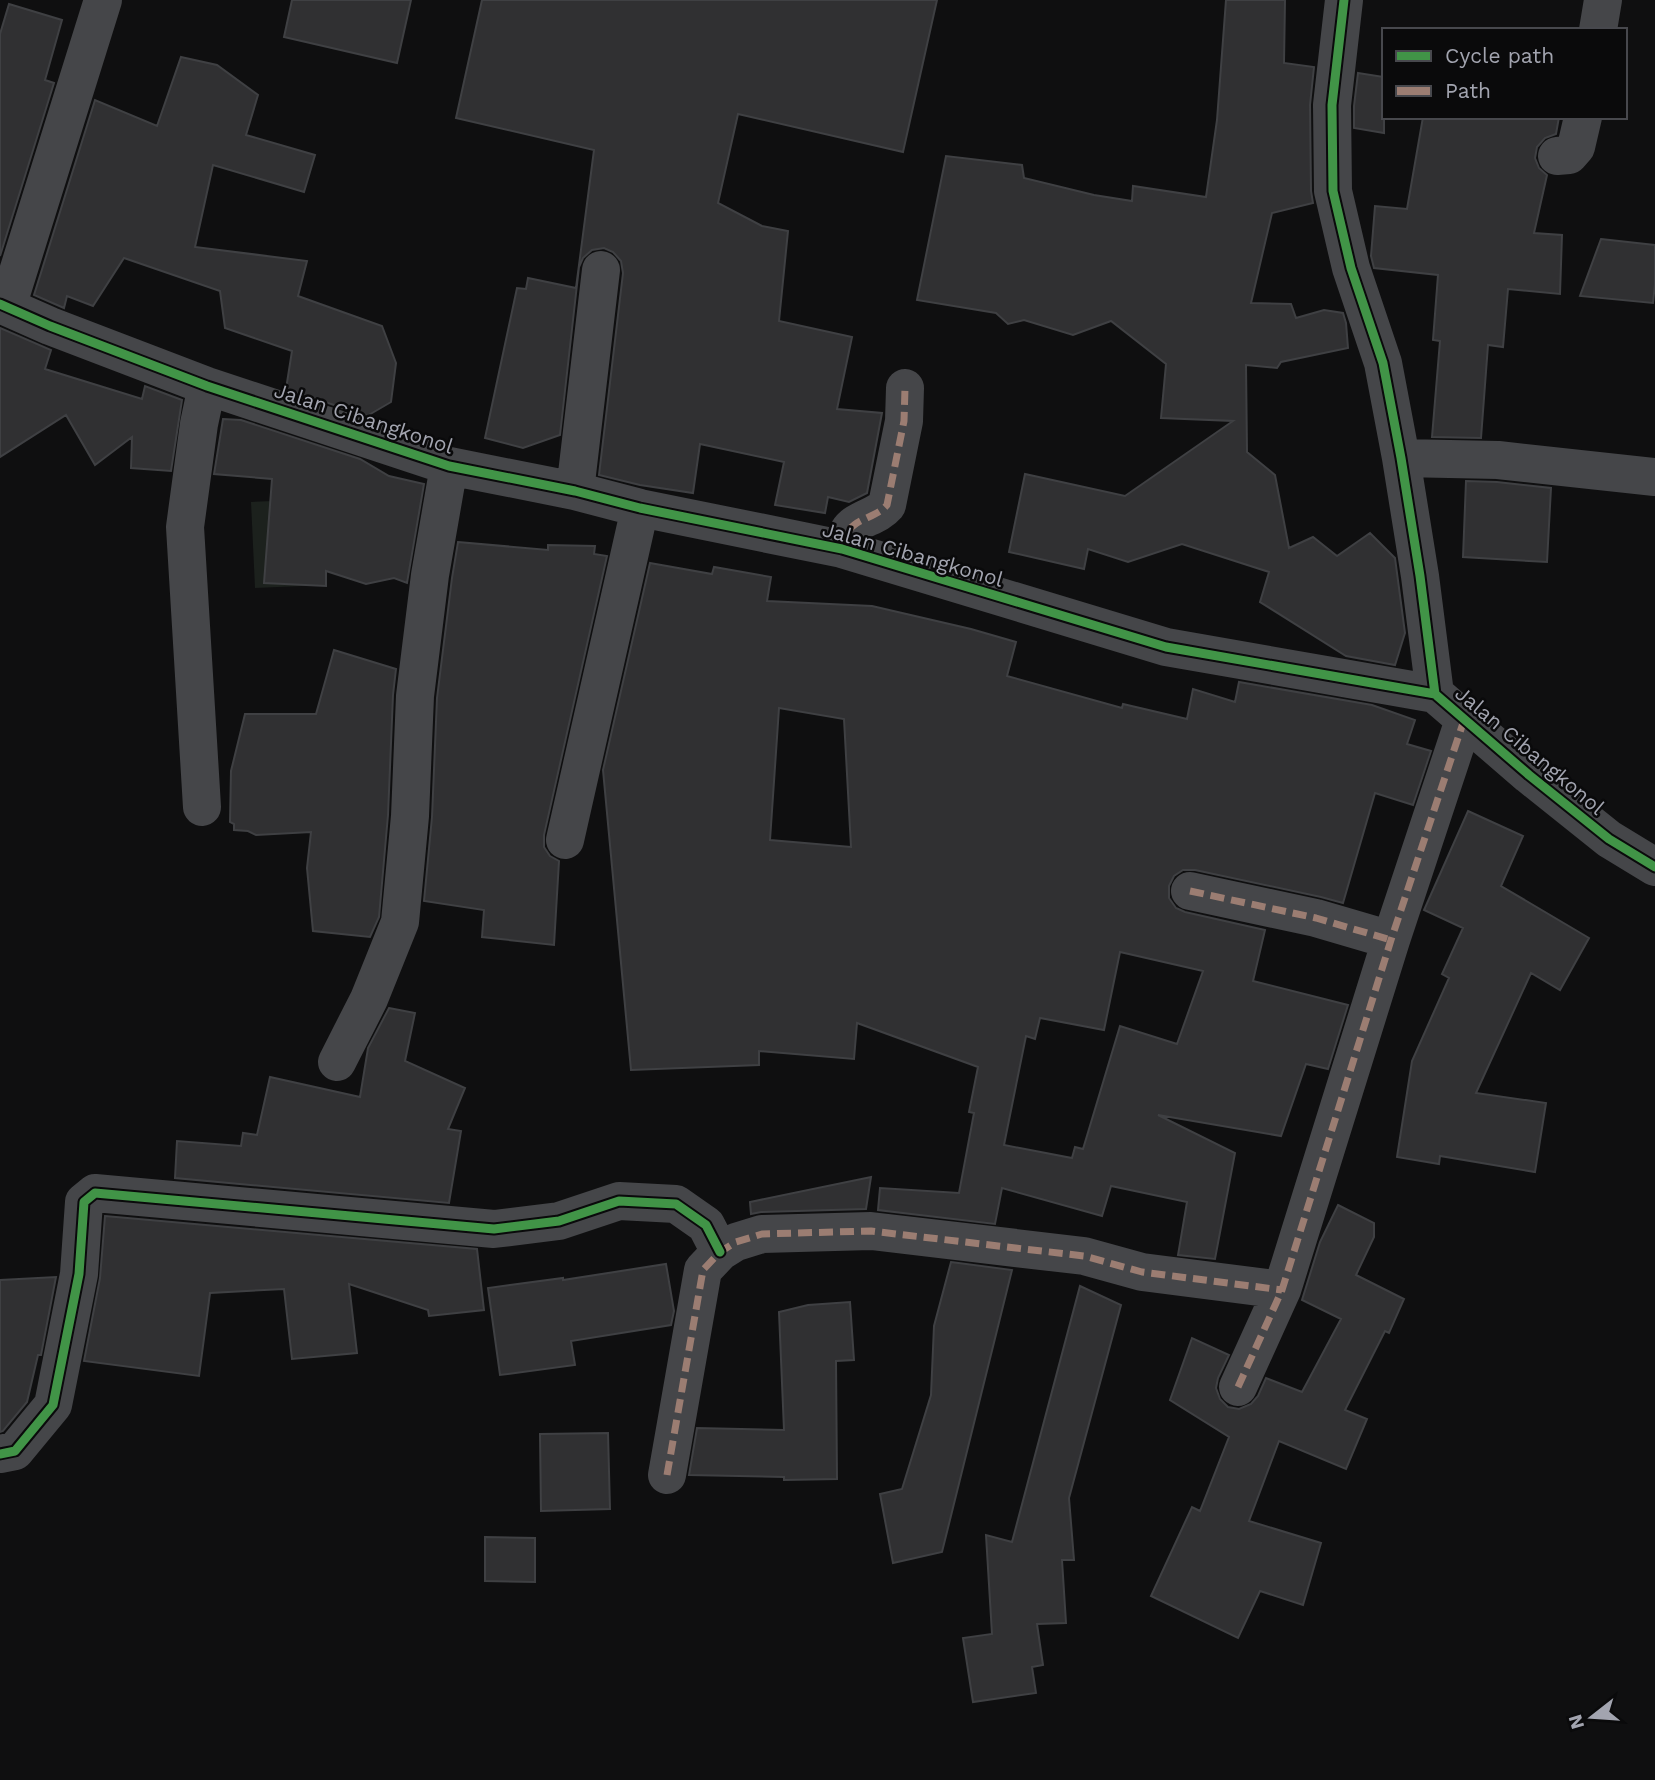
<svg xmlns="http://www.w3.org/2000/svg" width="1655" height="1780" viewBox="0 0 1655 1780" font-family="'Work Sans',sans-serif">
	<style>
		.green { fill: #1c211d }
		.building { fill: #303032; stroke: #3f4043; stroke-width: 2; fill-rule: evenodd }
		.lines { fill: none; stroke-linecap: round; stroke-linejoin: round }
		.minor { stroke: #454649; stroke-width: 38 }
		.quiet { stroke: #9b7d72; stroke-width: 7; stroke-dasharray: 14 7; stroke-linecap: butt }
		.cycleway-casing { stroke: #0a0a0b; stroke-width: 13 }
		.cycleway { stroke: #419447; stroke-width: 9 }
		.labels { text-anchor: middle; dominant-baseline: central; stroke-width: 5; stroke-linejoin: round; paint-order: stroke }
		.street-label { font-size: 21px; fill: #a2a4af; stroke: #0a0a0b }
	</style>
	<rect width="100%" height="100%" fill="#0f0f10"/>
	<!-- green -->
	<path class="green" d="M321,499l4,86 -70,3 -4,-86z"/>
	<!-- building -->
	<path class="building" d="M292,0h119l-14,63 -113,-26z
		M482,0h455l-34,152 -165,-38 -20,89 44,23 26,5 -9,90 73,16 -15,72 45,4 -15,80 -18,9 -21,-5 -3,16 -50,-8 9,-43 -84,-18 -7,49 -53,-8 -41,-10 24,-202 -2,-12 -8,-9 -9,-4 -12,2 -9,8 -4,9 -19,168 -37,13 -38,-10 32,-150 9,1 2,-11 48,10 18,-138 -138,-32z
		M1226,0h59l-1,63 30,4 -4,38 1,86 2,12 -41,10 -21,90 40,1 5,14 28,-8 19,3 3,10 2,25 -67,14 -4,6 -31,-3 1,87 28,23 14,73 24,-11 24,19 33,-23 25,25 10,75 -10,32 -49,-9 -86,-54 9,-30 -87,-28 -54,18 -40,-13 -4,20 -75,-17 16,-78 100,22 108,-75 -72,-3 5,-54 -55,-43 -38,14 -49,-15 -16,4 -12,-11 -79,-13 29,-144 76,9 2,13 70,17 38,6 1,-15 73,11 11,-77z
		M9,4l53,16 -17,60 9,3 -54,173v-222z
		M181,57l36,8 41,30 -12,40 69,20 -11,37 -91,-27 -18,82 112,14 -9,35 84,30 14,37 -5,39 -24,14 -81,-27 6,-38 -67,-23 -5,-37 -96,-33 -31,48 -26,-10 -3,12 -30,-13 61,-195 62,26z
		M1358,73l26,4v56l-30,-5v-22z
		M1423,117h136l-3,17 -11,4 -8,9 -2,11 4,10 8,7 -13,58 28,2 -2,59 -52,-5 -5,58 -15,-2 -7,93 -49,-1 8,-96 -7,-1 5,-65 -64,-7 -3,-12 4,-50 32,3z
		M1601,239l54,6v39l-2,19 -73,-7z
		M0,328l51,22 -6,19 97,30 3,-13 37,14 -11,71 -40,-3 1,-31 -37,28 -29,-50 -66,42z
		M223,419l18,1 119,39 29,17 35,8 -17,99 -13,-5 -28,6 -40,-13v15l-62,-3 8,-104 -58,-5z
		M1466,481l31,1 54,6 -4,74 -84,-5z
		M458,542l90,8v-5l47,1 -1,8 13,2 -63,279v12l6,9 9,5 -5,84 -72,-8 2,-27 -60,-9 8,-84 5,-119 15,-120z
		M650,563l62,11 2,-7 57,10 -4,24 105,5 99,23 45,13 -9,34 115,32 1,-4 64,15 6,-30 42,13 4,-20 133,23 43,15 -8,24 24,7 -18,54 -38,-12 -32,110 -22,-6 -126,-27h-12l-9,6 -5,10v12l7,10 9,4 80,18 -12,51 95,24 -20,64 -22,-5 -25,72 -123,-21 77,38 -20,106 -37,-4 9,-53 -76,-16 -9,30 -100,-28 -7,36 -117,-14 2,-22 79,5 15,-80 -5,-1 9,-45 -121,-44 -3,36 -95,-8v14l-128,5 -28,-300zM779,708l65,11 7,128 -81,-7zM1120,952l83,19 -26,73 -57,-18 -37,123 -8,-2 -3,11 -68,-13 22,-109 9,3 5,-21 64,12z
		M334,650l62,19 -3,26 -5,120 -9,102 -9,20 -57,-6 -6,-63 4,-36 -55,3 -8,-4 -14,-1v-6l-4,-2 1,-51 14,-57h71z
		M1468,811l55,25 -22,50 88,52 -29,52 -29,-17 -55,120 70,10 -11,69 -95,-16 -1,8 -42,-7 15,-96 37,-83 -7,-4 21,-46 -39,-18z
		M389,1008l26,5 -10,48 60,27 -17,41 13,2 -12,72 -274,-25 2,-37 64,5 2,-13 14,2 13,-58 90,20 8,-49z
		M871,1177l-5,32 -105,3 -10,2 -1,-12z
		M1338,1205l36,18v14l-18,38 48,24 -15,34 -4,-2 -40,79 22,9 -21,50 -67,-28 -30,80 72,22 -18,62 -43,-14 -22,47 -87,-42 41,-89 8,4 29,-74 -59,-37 22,-62 37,17 -11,23 -2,10 4,11 8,8 11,2 12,-5 7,-8 8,-18 36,14 39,-73 -39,-19 18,-58z
		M105,1216l372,33 7,61 -55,6 -1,-6 -79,-26 8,69 -65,6 -8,-70 -74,4 -11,83 -115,-15 16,-83z
		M951,1262l61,8 -70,282 -49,11 -13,-69 22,-5 29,-94 3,-69z
		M666,1264l8,47 -3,14 -100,16 4,24 -75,10 -12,-87 75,-10v2z
		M56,1277l-15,78h-3l-11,47 -24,29 -3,1v-152z
		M1080,1286l41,19 -52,193 5,62h-12l4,63 -29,1 6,41 -11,2 4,26 -63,9 -10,-64 29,-4 -6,-99 26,7z
		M850,1302l4,58 -18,1 1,118 -53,1v-3l-95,-2 8,-47 87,2 -5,-118 29,-7z
		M608,1433l2,76 -69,2 -1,-77z
		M485,1537l50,1v44l-50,-1z"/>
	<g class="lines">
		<!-- minor -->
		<path class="minor" d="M1344,0l-12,105 1,86 18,77 32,95 18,95 19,118 15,118
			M1598,30l5,-30
			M1557,156l12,-1 7,-8 7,-30
			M0,304l50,22 157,60 242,80 126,25 65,17 202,41 324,98 269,47 94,81 80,64 46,28
			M7,307l96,-307
			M1401,458l97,2 157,17
			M575,491l26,-221
			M842,549c2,-6 4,-12 6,-17 8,-14 28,-14 39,-27l17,-84 1,-33
			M202,807l-17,-280 14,-103 8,-38
			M565,840l75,-332
			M1190,891l126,27 75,22
			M337,1062l32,-63 31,-77 10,-106 5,-120 15,-121 19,-109
			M1238,1387l44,-97 109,-350 73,-220
			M0,1454l15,-3 38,-46 26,-131 5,-72 11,-9 399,36 65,-8 60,-20 57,3 30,21 14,27
			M667,1475l36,-205 17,-18 16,-10 26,-8 109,-3 213,25 58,16 140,18"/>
		<!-- quiet -->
		<path class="quiet" d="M842,549c2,-6 4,-12 6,-17 8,-14 28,-14 39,-27l17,-84 1,-33
			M1190,891l126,27 75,22
			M1238,1387l44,-97 109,-350 73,-220
			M667,1475l36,-205 17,-18 16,-10 26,-8 109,-3 213,25 58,16 140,18"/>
		<defs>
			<path id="cycleway" d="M1344,0l-12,105 1,86 18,77 32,95 18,95 19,118 15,118
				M0,304l50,22 157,60 242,80 126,25 65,17 202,41 324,98 269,47 94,81 80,64 46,28
				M0,1454l15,-3 38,-46 26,-131 5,-72 11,-9 399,36 65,-8 60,-20 57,3 30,21 14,27"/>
		</defs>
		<!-- cycleway casing -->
		<use href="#cycleway" class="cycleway-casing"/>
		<!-- cycleway -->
		<use href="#cycleway" class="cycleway"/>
	</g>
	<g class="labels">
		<!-- street labels -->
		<g class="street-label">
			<text transform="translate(364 418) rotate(18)">Jalan Cibangkonol</text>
			<text transform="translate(913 554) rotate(16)">Jalan Cibangkonol</text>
			<text transform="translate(1530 750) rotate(40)">Jalan Cibangkonol</text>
		</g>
	</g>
	<!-- legend -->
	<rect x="1382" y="28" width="245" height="91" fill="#0a0a0b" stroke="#47484d" stroke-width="2"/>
	<rect x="1396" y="51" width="35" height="10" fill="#419447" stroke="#47484d" stroke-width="2"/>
	<text x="1445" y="63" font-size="21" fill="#a2a4af">Cycle path</text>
	<rect x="1396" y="86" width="35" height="10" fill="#9b7d72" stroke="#47484d" stroke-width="2"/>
	<text x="1445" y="98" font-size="21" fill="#a2a4af">Path</text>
	<!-- north arrow -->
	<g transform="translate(1592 1717) rotate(253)" stroke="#0a0a0b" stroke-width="5" paint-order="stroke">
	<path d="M0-5L12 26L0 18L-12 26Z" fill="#a2a4af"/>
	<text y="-10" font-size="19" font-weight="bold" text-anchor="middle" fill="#a2a4af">N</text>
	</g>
</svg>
